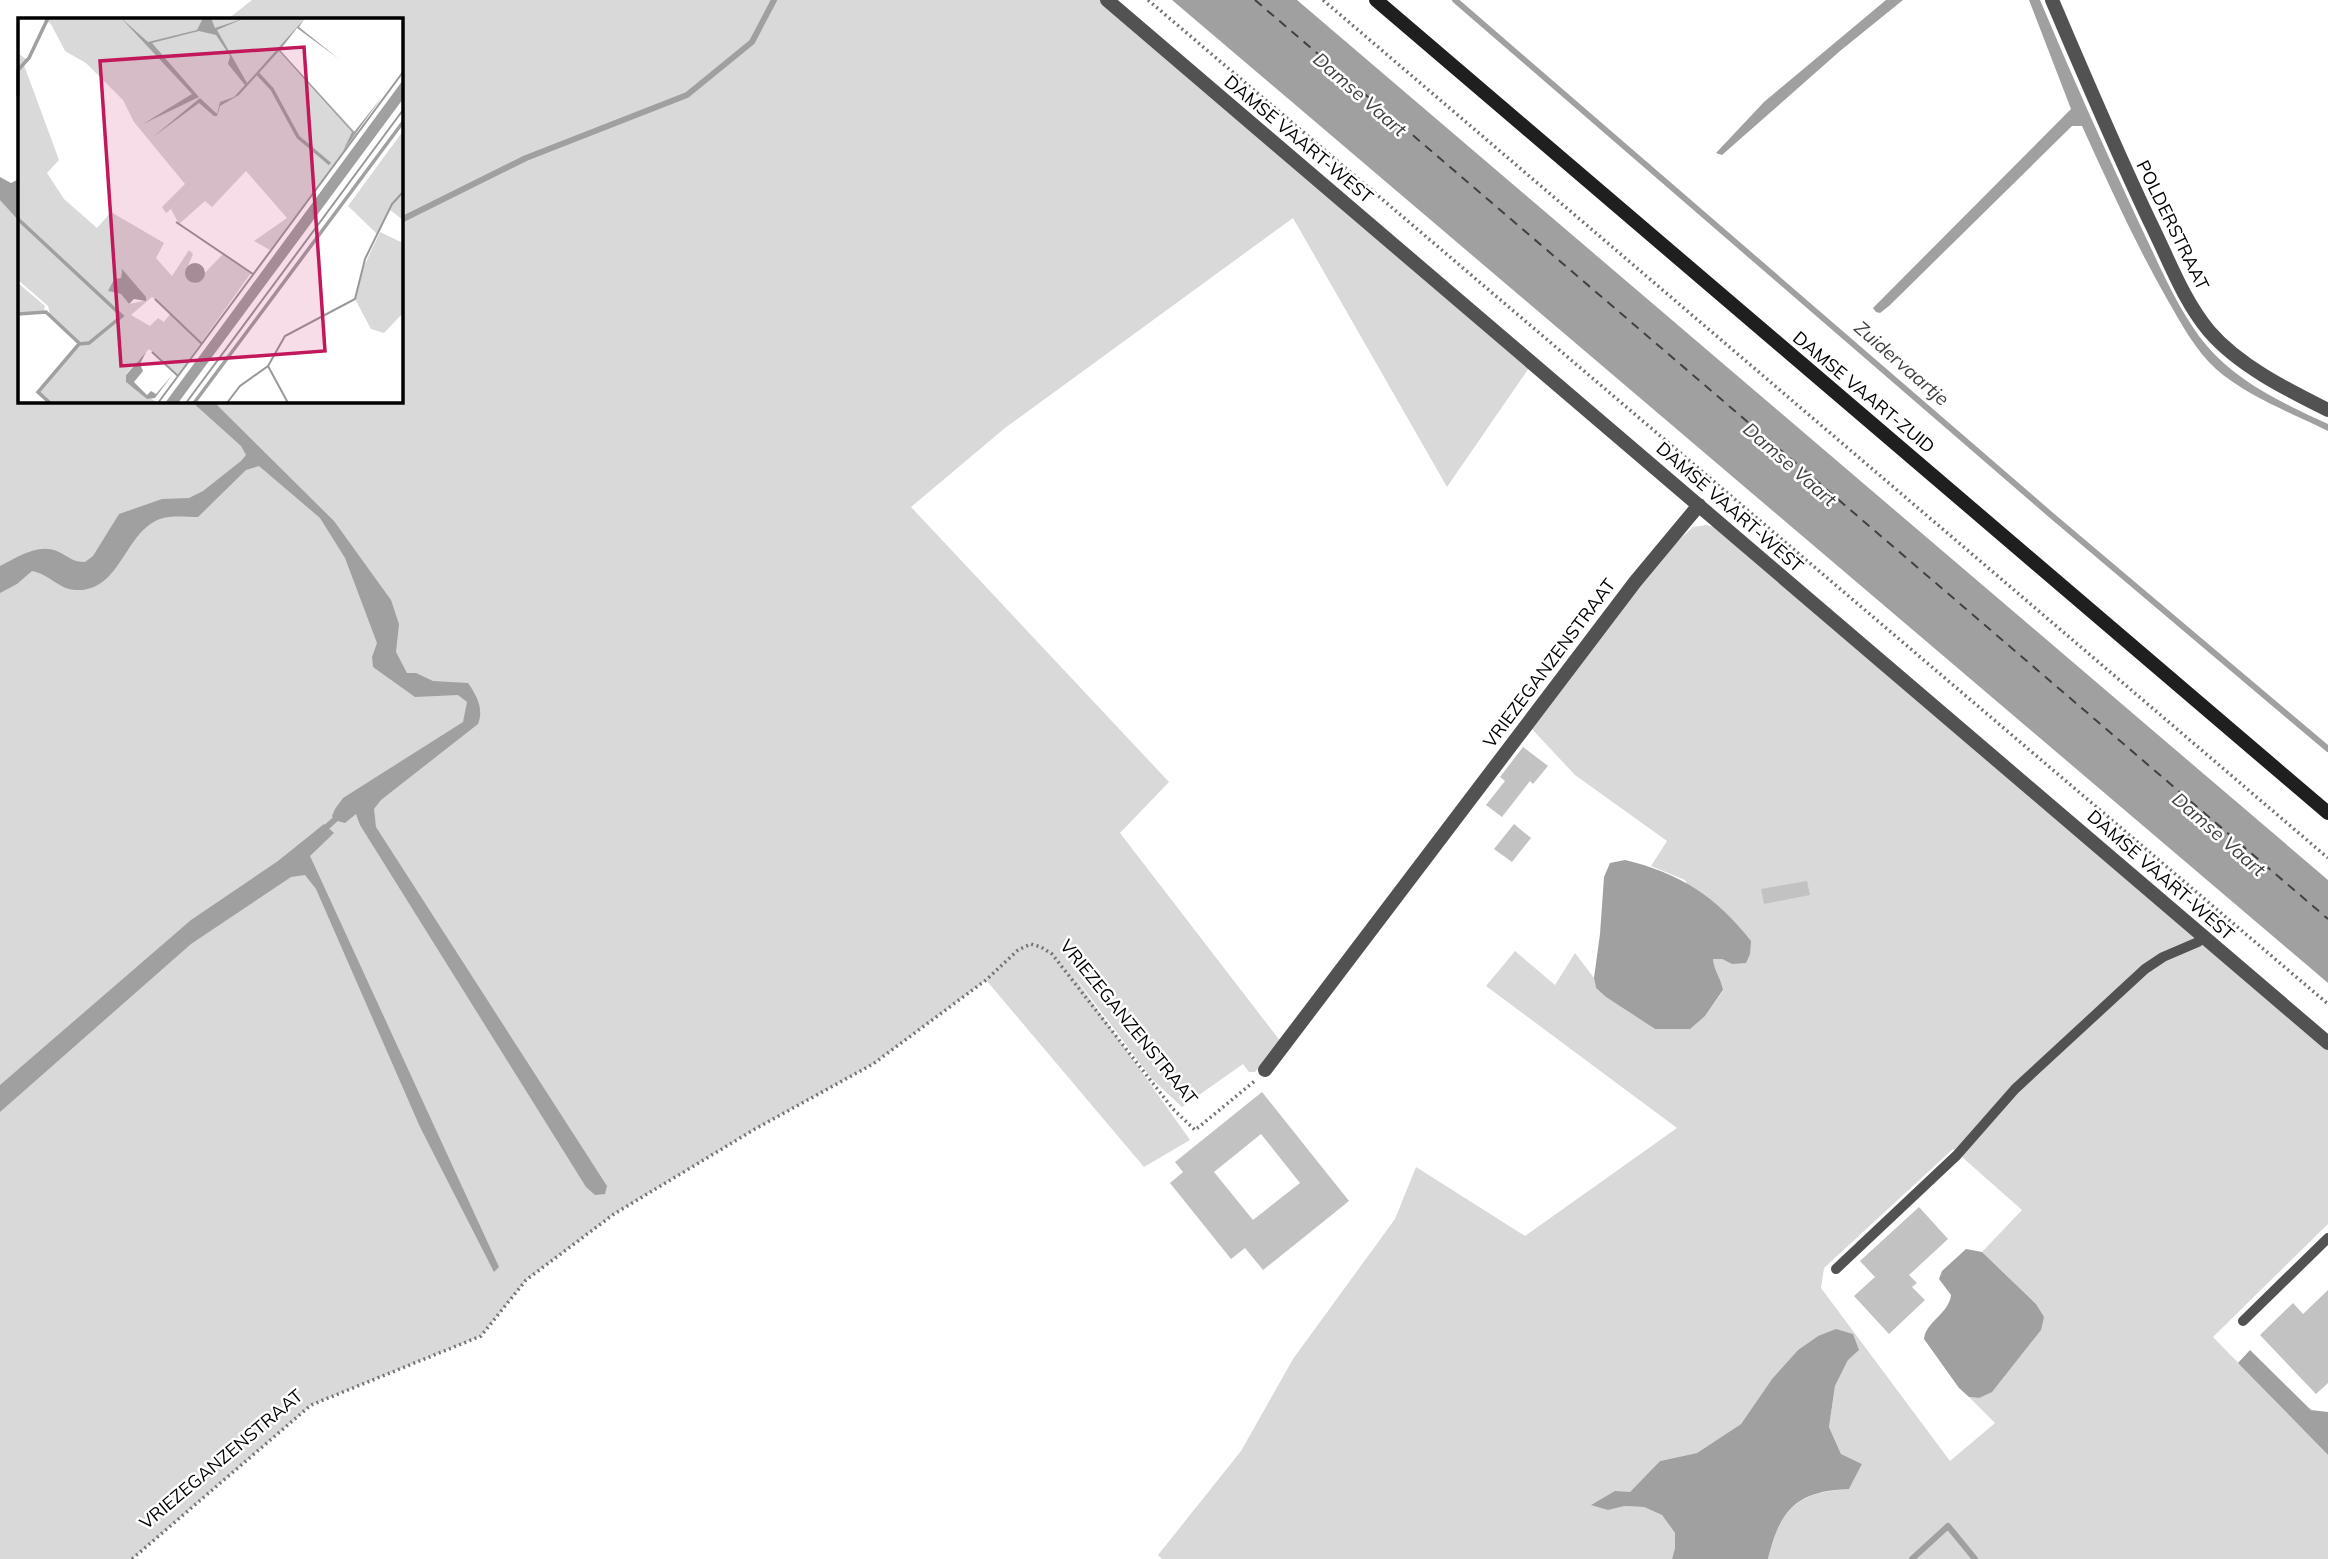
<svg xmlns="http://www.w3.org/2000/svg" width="2328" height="1559" viewBox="0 0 2328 1559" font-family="Mulish,sans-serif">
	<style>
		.green { fill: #d9d9d9; fill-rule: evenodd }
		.water { fill: #a0a0a0 }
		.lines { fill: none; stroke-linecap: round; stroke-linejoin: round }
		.stream { stroke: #a0a0a0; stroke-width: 6 }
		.ferry { stroke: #414141; stroke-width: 2; stroke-dasharray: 9 7; stroke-linecap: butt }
		.building { fill: #c2c2c2; fill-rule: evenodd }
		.path { stroke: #747474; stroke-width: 3.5; stroke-dasharray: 2 3.5; stroke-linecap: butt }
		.lane { stroke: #525252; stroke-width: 10 }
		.street { stroke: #525252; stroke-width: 14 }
		.secondary { stroke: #1f1f1f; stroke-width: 14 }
		.labels { text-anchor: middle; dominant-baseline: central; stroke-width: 5; stroke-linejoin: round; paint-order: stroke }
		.street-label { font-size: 18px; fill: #000; stroke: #fff }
		.water-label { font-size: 19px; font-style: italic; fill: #414141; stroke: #fff }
		.inset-river { fill: none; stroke: #a0a0a0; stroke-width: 3.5 }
		.inset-road { fill: none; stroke: #999; stroke-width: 2 }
		.view { fill: #c2185b; fill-opacity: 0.15; stroke: #c2185b; stroke-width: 3.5 }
		.inset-edge { fill: none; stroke: #000; stroke-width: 3.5 }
	</style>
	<rect width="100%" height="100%" fill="#fff"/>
	<!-- green -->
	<path class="green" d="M252,0h850l427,368 -82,119 -154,-269 -288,210 -94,79 258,275 -49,51 161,209 -26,30h-6l-6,-8 -61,43 -30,-28 -81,-107 119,168 -46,27 -158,-187 -113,84 -118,65 -141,85 -88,66 -45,56 -170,69 -179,154h-132v-1371l19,-2v215h382v-382h-173z
		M1706,525l12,3 610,521v175l-115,113 115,118v104h-560c12,-50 29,-67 81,-70l13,-25 -21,-10 -12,-27 6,-41 13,-26 -30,-24 -20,14 -26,29 -31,45 -44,29 -37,8 -30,31 -38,12 16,6 17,-4 19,1 18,8 13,18v15l-3,11h-510l-4,-4 83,-104 52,-92 102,-140 21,-52 109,69 152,-108 -191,-142 29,-35 40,34 20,-32 19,25 2,10 10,9 49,32 50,-13 18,-25c-2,-13 -9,-20 -11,-33l10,1 10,5 -47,-84 -34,-14 16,-25 -92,-66 -45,-48 136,-175 27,-25zM1953,1149l69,61 -40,42 54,52 -57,94 -10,-1 26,26 -45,38 -129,-173 3,-20z"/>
	<!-- water -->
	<path class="water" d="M1172,0h125l1031,880v103z
		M1886,0h17l-63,51 -118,104 -6,-2 48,-51z
		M2029,0h11c32,76 65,150 100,225 19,39 39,88 67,121 30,36 79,59 121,78v7c-38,-19 -80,-34 -112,-62 -21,-19 -35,-46 -49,-70 -32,-56 -58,-114 -85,-173h-10l-183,180 -9,7 -4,-1 -3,-4 198,-199z
		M0,177l11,6 8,-4v42l-19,-21z
		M191,401h22l121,120 57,79 8,24 -3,28 11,21h9l17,8 35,2c9,13 16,26 10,41l-97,76 -7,9 2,18 231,359 -2,8 -10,1 -9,-8 -226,-362 -4,-11 -11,9 -11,-3 -2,-4 3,-7 8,-11 120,-76 4,-20 -9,-7 -43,2 -42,-30 -1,-10 5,-14 -32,-85 -25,-40 -61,-52 -13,4 -48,47c-12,0 -27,-2 -38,2 -36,13 -39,73 -84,71 -16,0 -27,-16 -44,-19l-15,13 -17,9v-27c18,-9 39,-24 59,-14 10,5 14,10 26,10l8,-6 26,-42 43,-15 27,-1 14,-7 38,-30 5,-6 -5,-9z
		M324,824l10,9 -24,23 189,411 -5,5 -74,-145 -104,-238 -11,-14 -14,2 -100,67 -191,168v-27l191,-165 87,-59z
		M1625,860c54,13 91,36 126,81l-1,13 -4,9 -14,1 -10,-5h-9c1,12 8,19 10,31l-18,26 -15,13h-35l-49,-32 -10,-9 -2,-10 6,-44 4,-57 6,-14z
		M1966,1249l16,3 54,52 8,13 -3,13 -49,62 -13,6 -10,-1 -10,-9 -35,-49c2,-18 25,-25 27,-44l-12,-16 3,-8z
		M1836,1329l17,5 6,16 -11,10 -13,26 -6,41 12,27 21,10 -13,25c-52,2 -69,20 -81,70h-96l3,-11v-15l-13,-18 -18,-8 -19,-1 -17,4 -17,-5 24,-14 15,1 30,-31 37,-8 44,-29 31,-45 26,-29 20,-14z
		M2250,1350l61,60 17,2v43l-90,-92z"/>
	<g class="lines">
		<!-- stream -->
		<path class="stream" d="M1455,0l596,515 277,234
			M401,220l125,-62 161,-63 65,-53 22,-42
			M321,832l18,-16
			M1912,1559l36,-33 27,33"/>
		<!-- ferry -->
		<path class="ferry" d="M1255,0l1073,919"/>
	</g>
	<!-- building -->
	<path class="building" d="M1523,747l25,19 -15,18 -3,-3 -28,36 -16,-12 19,-24 -5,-4z
		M1514,824l17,14 -19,24 -18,-13z
		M1807,881l3,14 -46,9 -3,-15z
		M1262,1092l87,109 -86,69 -18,-22 -14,11 -61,-76 13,-11 -8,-10zM1261,1134l39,49 -47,37 -39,-48z
		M1919,1207l29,32 -39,36 8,8 -5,4 13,13 -36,34 -35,-38 21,-19 -15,-16z
		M2328,1290v93l-12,11 -56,-59 33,-32 10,11z"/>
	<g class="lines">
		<!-- path -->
		<path class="path" d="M1148,0l1180,1004
			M1323,0l1005,858
			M132,1559l179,-154 170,-69 45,-56 88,-66 141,-85 118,-65 113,-84 32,-30 13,-6 10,3 11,7 121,155 22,21 61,-50"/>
		<!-- lane -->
		<path class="lane" d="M1836,1269l121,-114 58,-66 130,-120 18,-12 35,-15 5,-6
			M2243,1321l85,-83"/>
		<!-- street -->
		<path class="street" d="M1107,0l1221,1043
			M2052,0c33,77 65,153 101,228 17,35 31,73 56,103 30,35 79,59 119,79
			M1265,1070l370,-488 64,-77"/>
		<!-- secondary -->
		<path class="secondary" d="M1376,0l952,813"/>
	</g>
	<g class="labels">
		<!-- street labels -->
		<g class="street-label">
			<text transform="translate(1299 139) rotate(40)">DAMSE VAART-WEST</text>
			<text transform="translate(2173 225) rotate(64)">POLDERSTRAAT</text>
			<text transform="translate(1864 392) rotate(40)">DAMSE VAART-ZUID</text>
			<text transform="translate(1730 507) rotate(41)">DAMSE VAART-WEST</text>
			<text transform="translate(1549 663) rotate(-53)">VRIEZEGANZENSTRAAT</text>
			<text transform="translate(2161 875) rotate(41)">DAMSE VAART-WEST</text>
			<text transform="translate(1129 1022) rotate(51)">VRIEZEGANZENSTRAAT</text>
			<text transform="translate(221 1459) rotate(-40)">VRIEZEGANZENSTRAAT</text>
		</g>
		<!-- water labels -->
		<g class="water-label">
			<text transform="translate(1360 94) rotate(41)">Damse Vaart</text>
			<text transform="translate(1902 363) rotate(41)">Zuidervaartje</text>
			<text transform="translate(1790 464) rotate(41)">Damse Vaart</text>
			<text transform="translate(2219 834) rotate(41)">Damse Vaart</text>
		</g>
	</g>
	<!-- overview -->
	<g transform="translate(18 18)">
		<rect width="385" height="385" fill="#fff"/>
		<path d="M23,0h263l-25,32 78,84 -87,116 -16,-9 33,-23 -41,-47 -34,36 -7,-6 -26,23 -8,-15 -5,4 -4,-6 23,-23 -51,-62 -11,-22 -37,-37 -21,-12 -14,-27zM0,35l9,7 -3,5 35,95 -12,13 17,26 33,29 14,-16 53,31 -8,15 16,18 17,-26 4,4 -5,12 6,18 29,-30 28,19 -73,102 -29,-26 -23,25 1,9 31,20h-108l-12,-11 41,-49 -29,-29 -2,-8 -30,-26zM103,253l19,20 3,10 -14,3 -8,-10 -12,-3 4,-11 8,-2zM134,279l19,16 -7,9 -6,-4 -8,8 -19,-11zM385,113v89l-13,-10 -13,24 -29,-28zM362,214l23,11v70l-19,20 -13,-4 -16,-30 9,-33zM0,265l27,23 -1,5 -26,2z" fill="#d9d9d9" fill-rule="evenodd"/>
		<path d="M103,0l27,24 49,-12 6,-12h8l4,10 30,-10 -28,12 30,53 58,-65 -6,9 40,32 -42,-31 -17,22 74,82 28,-35 -39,54 9,-19 -73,-81 -40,44 -19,11 -3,10h-3l-15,-13 -46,34 47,-39 17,16 3,-12 14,-5 11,-12 -17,-21 2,-8 -14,-21 -17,-4 -47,12 47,54 -56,27 49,-30zM385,62v19l-225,304h-13zM167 255a10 10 0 1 1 20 0a10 10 0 1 1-20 0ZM104,251l24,28v4l-12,-2 -5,5 -8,-10 -13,-3 6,-12 7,-1zM128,334l-6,12 3,7 -9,11 13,13 4,-4 5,3 17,-20 -18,24 -8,1 -21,-17v-7z" fill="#a0a0a0"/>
		<path class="inset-river" d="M240,56l14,15 26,48 32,27M0,78v-26l11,-12 19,-40M0,201l104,97 -33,27 -10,1 -41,48 12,11M0,296l28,-2 33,31M155,385l230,-310M176,385l209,-281"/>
		<path class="inset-road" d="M158,204l77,52M137,281l47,45M134,334l26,24M250,348l20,37M140,385l245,-331M168,385l217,-293M209,385l13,-17 28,-20 17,-30 70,-37 10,-40 27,-55 11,-12"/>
		<path class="view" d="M286,29l21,304 -204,15 -21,-305z"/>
		<rect width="385" height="385" class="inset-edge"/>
	</g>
</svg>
